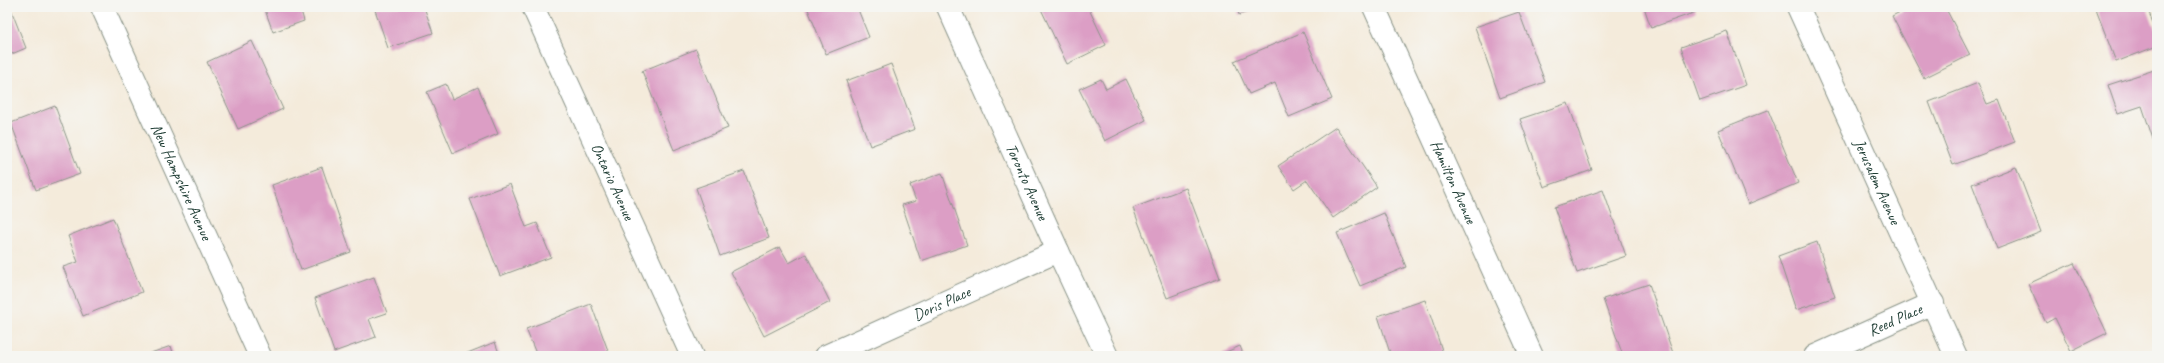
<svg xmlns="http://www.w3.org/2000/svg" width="2164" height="363" viewBox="0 0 2164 363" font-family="Caveat,sans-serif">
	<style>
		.building { fill: #dc9ec5 }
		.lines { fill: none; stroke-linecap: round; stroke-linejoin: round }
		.minor-casing { stroke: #8a9488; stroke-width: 24 }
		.minor { stroke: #fff; stroke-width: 22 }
		.labels { text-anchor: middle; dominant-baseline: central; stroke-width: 4; stroke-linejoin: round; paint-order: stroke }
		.street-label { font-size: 16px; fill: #1f3d34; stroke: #f6f6f2 }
	</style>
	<rect width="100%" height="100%" fill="#f6f6f2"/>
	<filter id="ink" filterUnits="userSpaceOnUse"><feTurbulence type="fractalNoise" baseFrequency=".025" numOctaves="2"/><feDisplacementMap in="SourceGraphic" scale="8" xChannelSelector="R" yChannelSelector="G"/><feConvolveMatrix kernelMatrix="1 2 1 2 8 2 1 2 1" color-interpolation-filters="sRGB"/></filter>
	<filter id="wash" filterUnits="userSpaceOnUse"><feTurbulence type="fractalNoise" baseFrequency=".012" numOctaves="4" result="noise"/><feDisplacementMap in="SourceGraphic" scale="16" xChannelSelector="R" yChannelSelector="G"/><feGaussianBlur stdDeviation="0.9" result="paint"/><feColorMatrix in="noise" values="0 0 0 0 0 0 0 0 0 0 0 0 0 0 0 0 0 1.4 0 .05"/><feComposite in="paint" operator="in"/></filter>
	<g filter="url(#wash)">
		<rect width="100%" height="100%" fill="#f4ebdb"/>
		<g id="blocks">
			<!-- building -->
			<path class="building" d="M7,7h3l16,41 -19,8z
				M264,7h36l4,14 -31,11z
				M374,7h50l9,26 -45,15z
				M807,7h50l12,30 -43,17z
				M1040,7h48l18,38 -39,19z
				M1237,7h24l-22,8z
				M1644,7h50l2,5 -45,16z
				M1910,7h35l25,48 -46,23 -32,-62z
				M2095,7h52l10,27v12l-41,16z
				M1519,12l26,70 -45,16 -25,-71z
				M1727,31l19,54 -46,16 -19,-54z
				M1303,32l29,67 -43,18 -14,-34 -26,11 -15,-33z
				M252,41l31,68 -45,20 -31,-67z
				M696,49l32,79 -54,22 -32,-79z
				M891,64l24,65 -45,17 -24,-65z
				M2157,69v75l-2,1 -13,-39 -24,8 -10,-29z
				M1101,79l5,10 20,-10 20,41 -41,21 -26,-52z
				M1978,83l9,21 12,-4 16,42 -62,23 -24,-63z
				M446,84l6,15 26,-12 20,47 -45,19 -26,-61z
				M1568,103l24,67 -48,17 -24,-68z
				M55,106l25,68 -44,16 -25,-67z
				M1768,110l30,73 -50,21 -30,-74z
				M1336,127l41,60 -44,31 -26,-38 -13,9 -16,-23z
				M322,167l29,85 -50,18 -29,-85z
				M2016,167l25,65 -44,17 -25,-65z
				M744,171l25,67 -49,18 -24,-68z
				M942,173l25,72 -46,16 -19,-56 14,-4 -6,-16z
				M510,184l16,43 11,-4 14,34 -51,19 -30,-77z
				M1186,188l34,90 -53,20 -34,-90z
				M1603,190l23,66 -49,17 -23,-66z
				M1384,213l22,54 -46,19 -23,-53z
				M113,218l29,74 -59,24 -20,-49 15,-5 -10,-26z
				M1817,242l18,55 -39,13 -18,-54z
				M780,247l9,16 17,-9 24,48 -66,34 -33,-64z
				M2074,263l33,70 -36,18 -16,-33 -9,5 -18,-39z
				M374,277l13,36 -18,6 7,18 -42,15 -19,-54z
				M1649,284l25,72h-51l-20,-57z
				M1425,300l19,56h-53l-13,-40z
				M591,304l19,52h-73l-11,-27z
				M495,342l5,14h-40z
				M171,346l3,10h-32z
				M1240,346l4,10h-27z"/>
		</g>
	</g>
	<g filter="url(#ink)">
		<use href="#blocks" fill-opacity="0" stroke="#8a9488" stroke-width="1"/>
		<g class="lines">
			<defs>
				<g id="minor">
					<path id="s1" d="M102,7l158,349"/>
					<path id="s2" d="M533,7l159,349"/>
					<path id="s3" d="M948,7l110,244 49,105"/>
					<path id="s4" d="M1374,7l158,349"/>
					<path id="s5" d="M1798,7l158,349"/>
					<path id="s6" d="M826,356l232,-105"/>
					<path id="s7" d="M1815,356l118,-53"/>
				</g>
			</defs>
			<!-- minor casing -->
			<use href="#minor" class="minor-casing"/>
			<!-- minor -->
			<use href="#minor" class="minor"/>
		</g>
	</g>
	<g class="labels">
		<!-- street labels -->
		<g class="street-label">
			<text stroke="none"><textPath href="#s1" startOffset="192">New Hampshire Avenue</textPath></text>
			<text stroke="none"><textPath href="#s5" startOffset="192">Jerusalem Avenue</textPath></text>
			<text stroke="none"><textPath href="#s2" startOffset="192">Ontario Avenue</textPath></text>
			<text stroke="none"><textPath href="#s3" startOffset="192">Toronto Avenue</textPath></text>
			<text stroke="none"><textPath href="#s4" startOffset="192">Hamilton Avenue</textPath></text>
			<text stroke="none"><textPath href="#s6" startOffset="127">Doris Place</textPath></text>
			<text stroke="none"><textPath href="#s7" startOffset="88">Reed Place</textPath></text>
		</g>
	</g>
	<!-- margin -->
	<rect width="2164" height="363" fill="none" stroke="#f6f6f2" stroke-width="24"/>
</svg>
